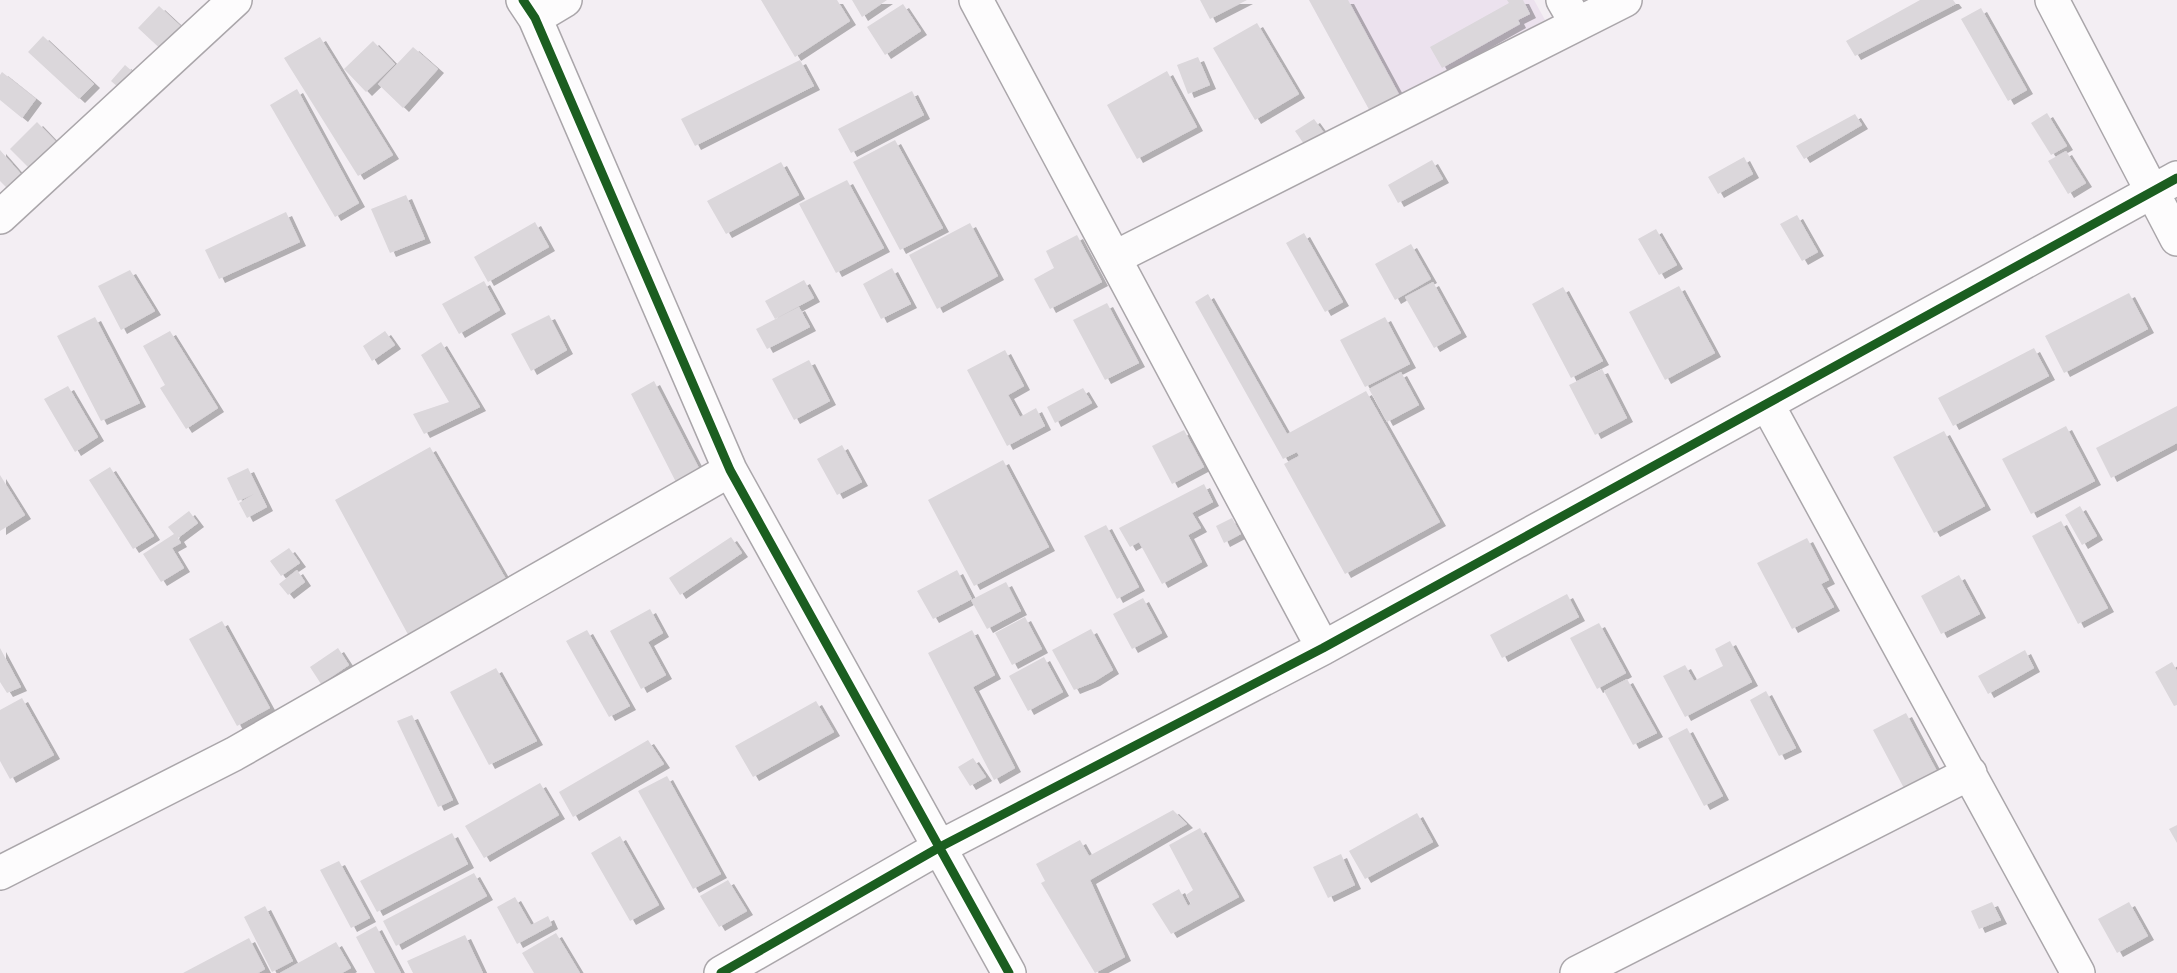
<svg xmlns="http://www.w3.org/2000/svg" width="2177" height="973" viewBox="0 0 2177 973" font-family="Arial,sans-serif">
	<style>
		.built { fill: #ece2ee }
		.building { fill: #dbd7db; filter: url(#shadow) }
		.lines { fill: none; stroke-linecap: round; stroke-linejoin: round }
		.minor-casing { stroke: #aaa6aa; stroke-width: 36 }
		.minor { stroke: #fdfcfd; stroke-width: 33 }
		.cycleway-casing { stroke: #fff; stroke-width: 13 }
		.cycleway { stroke: #1b5e20; stroke-width: 9 }
	</style>
	<defs>
		<filter id="shadow"><feDropShadow dx="6" dy="4" stdDeviation="0" flood-color="#0004"/></filter>
	</defs>
	<rect width="100%" height="100%" fill="#f3eef3"/>
	<!-- built -->
	<path class="built" d="M1309,0h225l11,20 -174,93z"/>
	<!-- building -->
	<path class="building" d="M761,0h76l13,21 -55,36z
		M852,0h35l-25,17z
		M1200,0h47l-37,19z
		M1309,0h39l53,98 -30,15z
		M1507,0h16l7,14 -12,6 2,4 -78,44 -12,-21 79,-44z
		M1920,0h33l3,4 -101,52 -9,-15z
		M903,4l18,27 -36,24 -18,-28z
		M159,6l29,27 -21,22 -29,-27z
		M1981,8l46,82 -19,11 -47,-82z
		M1257,23l42,71 -44,26 -42,-72z
		M43,36l51,48 -15,15 -51,-47z
		M320,37l73,118 -35,21 -74,-118z
		M373,41l22,23 -29,28 -22,-23z
		M413,47l25,22 -35,39 -25,-24z
		M1198,57l12,28 -22,9 -11,-29z
		M800,60l14,26 -119,60 -14,-27z
		M125,65l15,13 -14,16 -15,-13z
		M1167,71l30,56 -60,32 -30,-54z
		M2,72l34,27 -14,19 -22,-18v-25z
		M297,89l62,114 -24,14 -65,-112z
		M912,91l12,24 -73,38 -13,-24z
		M2047,113l20,33 -16,9 -20,-32z
		M1855,114l7,11 -58,34 -8,-13z
		M1314,119l13,18 -21,10 -11,-16z
		M37,122l24,25 -27,26 -24,-24z
		M895,140l48,88 -43,22 -47,-88z
		M0,150l27,31 -15,12 -12,-12z
		M2066,151l20,32 -18,11 -20,-33z
		M1744,157l9,17 -35,20 -10,-17z
		M1432,160l11,19 -45,24 -10,-18z
		M781,162l18,33 -73,39 -19,-33z
		M847,180l37,68 -48,25 -37,-69z
		M406,195l19,44 -35,14 -19,-44z
		M286,212l14,30 -81,37 -14,-29z
		M1797,215l21,37 -16,9 -22,-37z
		M535,222l14,25 -61,35 -14,-25z
		M970,223l28,53 -61,33 -28,-54z
		M1656,229l21,36 -18,10 -21,-36z
		M1304,233l39,69 -18,10 -39,-69z
		M1077,235l25,47 -52,27 -16,-30 20,-11 -8,-17z
		M1411,244l20,35 -36,21 -20,-36z
		M892,268l19,36 -30,15 -18,-35z
		M130,270l25,41 -34,19 -23,-44z
		M804,280l10,18 -39,21 -10,-18z
		M484,281l16,29 -41,24 -17,-30z
		M1433,282l28,51 -27,15 -29,-51z
		M1679,286l36,67 -50,27 -36,-68z
		M1563,287l40,74 -32,17 -39,-74z
		M2129,293l19,36 -84,44 -19,-37z
		M1208,294l79,140 79,-43 74,131 -95,52 -61,-110 15,-8 -2,-4 -14,7 -88,-157z
		M1107,303l32,60 -34,17 -32,-60z
		M799,307l11,20 -43,22 -11,-20z
		M549,315l18,35 -36,21 -20,-37z
		M95,317l45,86 -39,18 -44,-85z
		M1385,317l25,47 -45,23 -25,-47z
		M170,331l48,77 -32,21 -26,-41 5,-3 -22,-39z
		M385,331l10,14 -23,16 -9,-15z
		M441,342l39,65 -56,27 -11,-20 36,-12 -28,-47z
		M2034,348l15,28 -96,50 -15,-28z
		M1005,350l19,36 -16,9 12,22 16,-9 9,18 -38,20 -40,-76z
		M809,360l21,41 -36,19 -22,-41z
		M1602,369l25,49 -32,17 -26,-50z
		M1401,372l18,33 -32,17 -18,-33z
		M654,381l49,95 -24,12 -48,-94z
		M68,386l30,51 -23,15 -31,-53z
		M1083,388l9,15 -37,20 -8,-16z
		M2177,406v37l-66,35 -15,-30z
		M2066,426l29,55 -64,33 -29,-55z
		M1184,430l20,37 -32,17 -20,-38z
		M1944,431l41,75 -51,27 -41,-76z
		M842,445l20,37 -25,13 -20,-36z
		M430,447l80,139 -99,54 -76,-140z
		M1003,460l46,87 -75,39 -46,-86z
		M110,467l44,69 -21,13 -44,-69z
		M248,468l19,39 -20,11 -8,-15 15,-9 -16,7 -11,-23z
		M0,475l25,40 -25,16z
		M1204,484l9,18 -21,11 9,15 -13,7 14,27 -40,22 -23,-42 -9,5 -11,-19z
		M2080,506l17,30 -15,9 -17,-30z
		M189,511l9,12 -20,15 3,5 -9,5 12,20 -23,14 -18,-28 31,-20 -6,-7z
		M1232,518l9,16 -17,9 -8,-17z
		M2061,521l47,87 -30,16 -46,-88z
		M1106,525l33,62 -22,12 -33,-63z
		M731,537l11,16 -62,42 -11,-17z
		M1807,538l22,42 -8,4 13,23 -42,22 -35,-66z
		M289,548l11,15 -19,13 -11,-15z
		M297,570l8,12 -17,13 -9,-11z
		M957,570l15,29 -39,20 -16,-28z
		M1959,575l21,39 -39,20 -20,-38z
		M1006,582l15,29 -34,18 -16,-29z
		M1567,594l12,23 -77,41 -12,-23z
		M1143,598l19,35 -30,16 -19,-35z
		M650,609l13,24 -15,9 18,33 -25,14 -31,-58z
		M1025,617l17,32 -30,16 -17,-32z
		M222,621l48,87 -33,18 -48,-87z
		M1599,623l27,50 -29,16 -27,-51z
		M1091,629l22,41 -19,12 -20,8 -22,-40z
		M587,630l43,76 -21,11 -43,-76z
		M972,630l23,45 -22,12 42,81 -21,12 -66,-127z
		M1730,641l22,41 -67,35 -22,-41 22,-11 9,16 29,-15 -8,-17z
		M0,648l21,39 -14,6 -7,-11z
		M338,648l11,17 -28,19 -11,-17z
		M2025,650l9,18 -46,26 -10,-18z
		M1044,657l19,35 -35,19 -19,-35z
		M2172,662l5,9v34l-3,1 -19,-34z
		M496,668l41,73 -48,24 -39,-73z
		M1627,679l30,54 -24,12 -29,-54z
		M1766,691l30,57 -17,8 -29,-56z
		M22,698l32,57 -44,24 -10,-18v-51z
		M816,701l18,31 -81,45 -18,-31z
		M1906,713l33,62 -33,17 -33,-62z
		M412,715l41,85 -15,7 -41,-86z
		M1687,728l36,68 -19,10 -36,-68z
		M648,740l16,24 -91,53 -14,-25z
		M973,758l13,19 -16,9 -12,-19z
		M667,776l54,98 -28,15 -55,-98z
		M540,783l19,32 -75,43 -19,-32z
		M1173,810l14,14 -97,56 35,77 -30,16 -54,-90 4,-2 -9,-17 44,-24 9,16z
		M1417,813l16,29 -68,37 -16,-28z
		M2177,825v18l-8,-14z
		M1200,828l39,69 -68,37 -19,-30 27,-15 9,17 3,-2 -5,-9 7,-5 -24,-45z
		M452,833l16,31 -91,48 -17,-31z
		M620,836l39,69 -29,16 -39,-68z
		M1341,854l14,31 -27,13 -15,-31z
		M339,861l31,57 -19,10 -31,-58z
		M474,873l13,23 -91,50 -13,-25z
		M728,880l19,31 -28,16 -19,-31z
		M515,897l16,28 17,-9 4,9 -35,19 -20,-37z
		M1992,902l9,18 -22,9 -8,-18z
		M2129,902l19,34 -31,17 -19,-34z
		M265,906l28,55 -21,11 -28,-55z
		M376,926l25,47h-26l-19,-36z
		M556,933l24,40h-46l-12,-20z
		M465,935l18,38h-70l-6,-12z
		M249,938l16,31 -7,4h-75z
		M336,942l15,26 -9,5h-62z"/>
	<g class="lines">
		<defs>
			<path id="minor" d="M523,0l12,18 195,452 279,503
				M976,0l347,648
				M1563,0l14,24
				M2052,0l125,239
				M535,18l30,-18
				M0,217l235,-217
				M1116,257l509,-257
				M1767,404l311,569
				M0,873l234,-119 496,-284
				M721,973l219,-126 383,-199 854,-470
				M1577,973l393,-200"/>
		</defs>
		<!-- minor casing -->
		<use href="#minor" class="minor-casing"/>
		<!-- minor -->
		<use href="#minor" class="minor"/>
		<defs>
			<path id="cycleway" d="M523,0l12,18 195,452 279,503
				M721,973l219,-126 383,-199 854,-470"/>
		</defs>
		<!-- cycleway casing -->
		<use href="#cycleway" class="cycleway-casing"/>
		<!-- cycleway -->
		<use href="#cycleway" class="cycleway"/>
	</g>
</svg>
